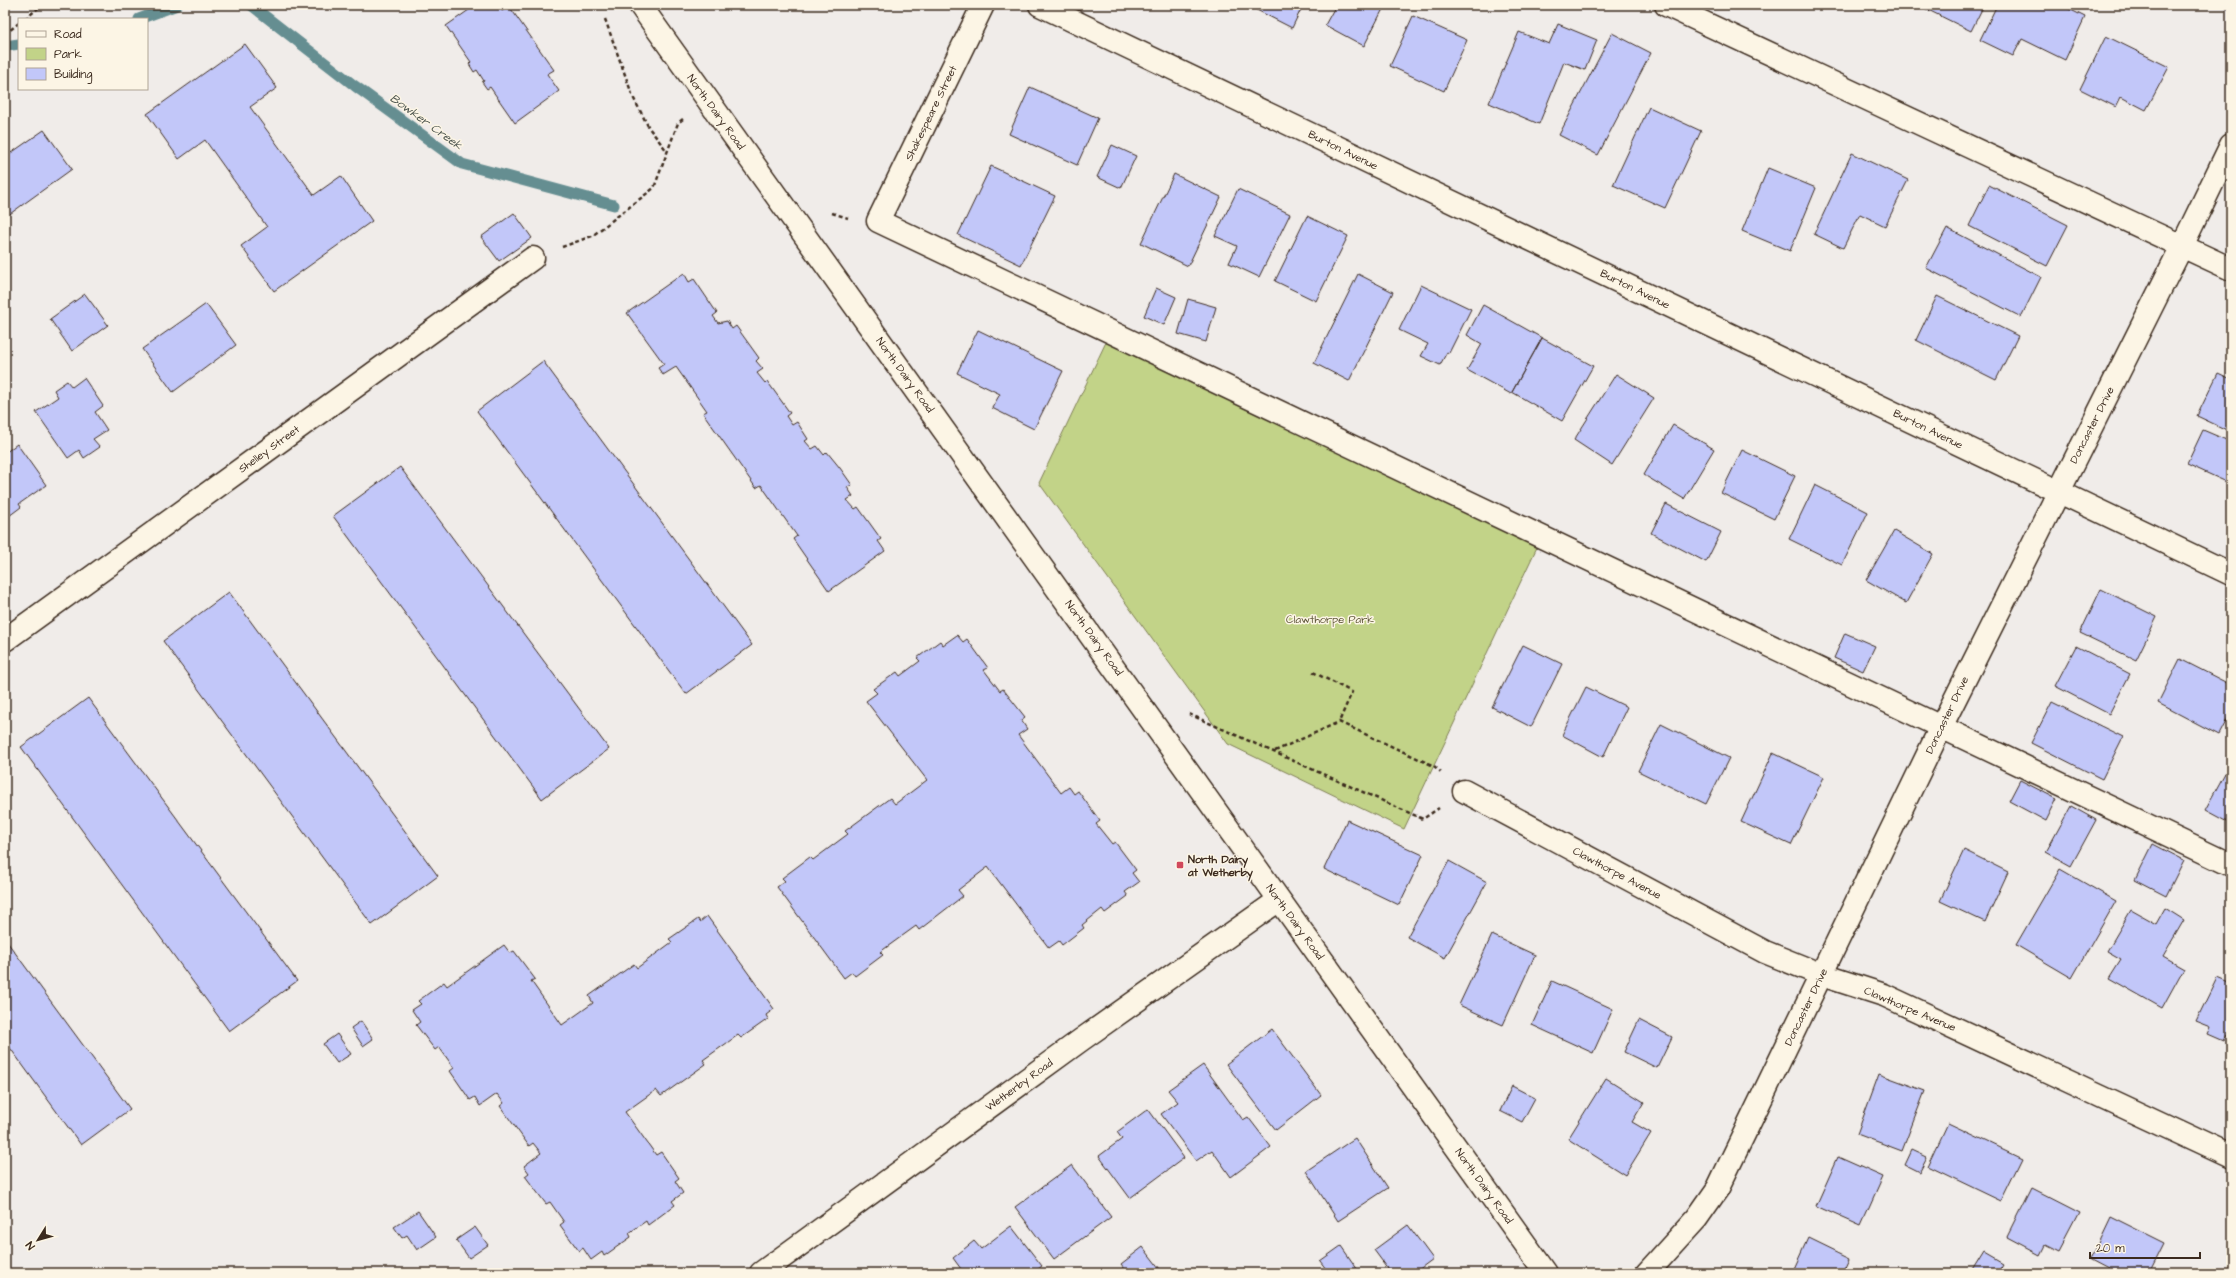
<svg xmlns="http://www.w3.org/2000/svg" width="2236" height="1278" viewBox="0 0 2236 1278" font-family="'Architects Daughter',sans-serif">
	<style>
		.green { fill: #c2d388; stroke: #7e7e53 }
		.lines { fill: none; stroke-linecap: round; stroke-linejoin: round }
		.stream { stroke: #658e91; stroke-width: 11 }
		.building { fill: #c2c7f9; stroke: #3b2a1e }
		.minor-casing { stroke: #3b2a1e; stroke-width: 25 }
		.path { stroke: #3b2a1e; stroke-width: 2.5; stroke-dasharray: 4 3; stroke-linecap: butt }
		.minor { stroke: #fcf5e5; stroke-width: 22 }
		.poi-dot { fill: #d1495b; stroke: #fcf5e5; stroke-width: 1.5 }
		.labels { text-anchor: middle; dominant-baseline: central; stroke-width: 3; stroke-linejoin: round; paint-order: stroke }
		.street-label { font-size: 11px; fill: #3b2a1e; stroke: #fcf5e5 }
		.park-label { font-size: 11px; fill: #5d5438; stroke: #fcf5e5 }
		.poi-label { font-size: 11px; font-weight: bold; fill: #3b2a1e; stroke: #fcf5e5; text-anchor: start }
		.water-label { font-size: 12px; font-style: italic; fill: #4c544e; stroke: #fcf5e5 }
	</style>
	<rect width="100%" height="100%" fill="#f0ece9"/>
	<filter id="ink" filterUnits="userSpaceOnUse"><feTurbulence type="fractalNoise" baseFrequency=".025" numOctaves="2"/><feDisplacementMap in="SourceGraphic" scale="8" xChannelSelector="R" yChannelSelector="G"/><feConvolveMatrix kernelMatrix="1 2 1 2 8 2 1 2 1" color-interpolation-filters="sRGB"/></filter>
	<g filter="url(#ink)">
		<!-- green -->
		<path class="green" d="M1107,340l431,205 -134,284 -176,-85 -189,-261z"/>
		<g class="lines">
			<!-- stream -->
			<path class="stream" d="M251,5l104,81 107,78 152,41
				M139,19l38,-14
				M5,46l14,-2"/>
		</g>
		<!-- building -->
		<path class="building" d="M476,5h22l4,6 7,-5 45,64 -7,4 12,17 -44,32 -25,-36 -3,2 -5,-7 2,-1 -7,-11 -3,2 -5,-8 2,-2 -25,-36z
			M1247,5h56l-11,23z
			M1336,5h49l-21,41 -39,-21z
			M1918,5h61l4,2 -12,24z
			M1997,5h64l24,12 -20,43 -43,-21 -9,17 -33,-16z
			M1413,16l54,24 -23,51 -54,-25z
			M1558,24l39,16 -12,30 -21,-8 -25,62 -50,-21 30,-71 30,12z
			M1612,33l39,20 -53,102 -39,-20z
			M2106,36l63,31 -23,43 -25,-13 -5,10 -36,-18z
			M245,44l32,44 -27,19 64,88 27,-19 31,45 -98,70 -33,-45 26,-19 -62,-87 -26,19 -32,-45z
			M1030,87l68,31 -21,47 -68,-31z
			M1649,107l52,24 -36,77 -52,-23z
			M44,130l28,39 -65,47 -2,-63 4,-3 2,3z
			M1112,145l24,11 -15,32 -24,-11z
			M1852,153l56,27 -23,46 -25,-12 -17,34 -29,-14z
			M991,166l64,30 -34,69 -63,-30z
			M1768,168l48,20 -26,63 -48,-20z
			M1174,174l47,23 -33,69 -47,-23z
			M1989,185l79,40 -21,41 -78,-40z
			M1238,189l52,25 -31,63 -30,-14 8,-17 -22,-10z
			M514,213l18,25 -33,23 -18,-24z
			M1307,216l41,20 -32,65 -41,-20z
			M1947,228l94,49 -20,40 -95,-49z
			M684,273l5,9 5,-3 23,34 -4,3 5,7 9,-2 5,8 4,-3 23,32 -3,3 7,8 -6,4 8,10 2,-2 23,32 -4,3 6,9 5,-3 11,17 -3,2 7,8 5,-3 7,9 3,-3 13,16 12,17 -5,2 6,9 -6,4 8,9 3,-2 23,32 -3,2 7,10 -56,40 -36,-52 4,-3 -36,-51 -5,3 -53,-75 4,-2 -31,-44 -13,8 -5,-7 6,-4 -37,-51z
			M1358,274l35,18 -44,89 -35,-18z
			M1421,285l50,24 -22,44 -2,-1 -7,13 -19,-9 7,-12 -29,-14z
			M1156,288l20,9 -12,28 -20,-9z
			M85,294l23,31 -36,26 -22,-32z
			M1937,296l81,40 -22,44 -80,-40z
			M1188,299l28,8 -10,35 -28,-8z
			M206,304l30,41 -63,47 -31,-43z
			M1483,305l59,33 -31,56 -44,-24 15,-26 -15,-9z
			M978,330l85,41 -29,58 -42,-21 8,-14 -43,-21z
			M1542,338l51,28 -31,55 -50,-29z
			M543,361l209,284 -66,49 -209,-283z
			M2218,373l13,6v53l-34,-16z
			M1616,374l38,24 -42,67 -38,-25z
			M84,378l19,28 -8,6 12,18 -14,9 7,8 -16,11 -5,-8 -11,8 -32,-46 22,-15 -4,-7 13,-9 5,6z
			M1673,425l41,24 -30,50 -40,-24z
			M2203,430l28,12v42l-44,-20z
			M17,444l29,41 -27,19 2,3 -16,12v-66z
			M1742,450l53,26 -21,43 -53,-26z
			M400,467l209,282 -67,50 -209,-283z
			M1815,485l53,27 -26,53 -53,-26z
			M1666,504l55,28 -15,30 -55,-29z
			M1894,531l39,23 -27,49 -40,-23z
			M2101,589l56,28 -21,43 -56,-27z
			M229,592l209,284 -66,49 -209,-284z
			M1845,633l30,13 -12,25 -29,-13z
			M957,635l6,7 4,-3 21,29 -4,2 16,21 3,-2 22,28 -4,3 6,9 -9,6 43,58 8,-6 5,7 4,-3 22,30 -4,3 16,20 3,-2 21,28 -4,3 7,9 -14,10 3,4 -23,17 -3,-4 -20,16 2,3 -22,17 -3,-4 -10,7 -61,-81 -30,23 5,6 -44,34 -3,-4 -36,26 3,3 -28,21 -3,-4 -8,6 -67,-91 8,-6 -3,-3 28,-21 3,3 35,-26 -3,-3 45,-33 5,6 32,-24 -61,-79 11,-8 -4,-4 24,-17 3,4 20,-15 -3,-3 23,-17 3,4z
			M1523,645l39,19 -31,63 -39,-20z
			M2076,646l54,28 -21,40 -54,-28z
			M2180,659l51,26v27l-12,23 -61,-32z
			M1586,687l41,20 -24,50 -41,-22z
			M88,698l209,283 -68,50 -208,-284z
			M2052,702l71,35 -21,42 -71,-36z
			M1661,724l68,34 -23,46 -68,-33z
			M1773,753l51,24 -33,68 -50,-23z
			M2225,773l6,4v47l-26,-14z
			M2020,780l37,19 -11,22 -37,-20z
			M2071,806l25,14 -25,46 -25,-14z
			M1347,820l76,35 -24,50 -75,-36z
			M2153,844l31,16 -18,36 -31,-16z
			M1964,850l44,22 -23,50 -45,-21z
			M1449,861l38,21 -42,76 -38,-21z
			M2060,869l56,32 -44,77 -56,-33z
			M2165,908l19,12 -21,36 21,12 -22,40 -53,-30 12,-19 -14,-8 24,-41 25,14z
			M707,916l67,93 -8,6 2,4 -27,19 -3,-3 -35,25 3,4 -45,32 -5,-6 -31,22 31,43 5,-3 18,26 -4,3 8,12 -11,8 3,4 -27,20 -2,-4 -17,12 2,4 -27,19 -2,-4 -11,8 -8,-12 -4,3 -19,-26 4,-3 -14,-20 -4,2 -21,-28 4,-3 -5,-7 17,-13 -8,-10 -4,3 -29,-40 4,-3 -7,-9 -17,12 -5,-9 -5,3 -20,-29 4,-3 -15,-21 -4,3 -19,-25 4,-3 -8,-12 9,-6 -3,-3 26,-19 3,4 57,-41 6,8 4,-2 21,28 -4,2 31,44 31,-22 -4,-7 45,-32 3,4 35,-26 -3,-3 29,-20 2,3z
			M1492,935l43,20 -32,70 -44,-20z
			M5,939l125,170 -49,36 -76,-104z
			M2217,978l14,6v53l-4,-2 -3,6 -16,-7 3,-7 -15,-6z
			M1552,981l61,28 -20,44 -61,-28z
			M1639,1020l33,17 -15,31 -33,-16z
			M361,1021l12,18 -10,7 -12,-18z
			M1272,1029l49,66 -45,35 -50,-66z
			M337,1034l14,20 -14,9 -14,-19z
			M1203,1065l40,55 5,-3 23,30 -40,30 -19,-27 -16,11 -35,-47 17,-12 -10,-12z
			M1879,1074l46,17 -23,60 -45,-17z
			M1606,1078l38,24 -12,20 19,11 -26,42 -57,-36z
			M1512,1086l23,12 -13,24 -22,-11z
			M1148,1109l36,49 -54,40 -31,-42 23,-17 -5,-7z
			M1948,1123l74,35 -21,43 -73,-35z
			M1355,1138l33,50 -50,33 -32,-50z
			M1912,1150l15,7 -8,15 -14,-7z
			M1838,1157l45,20 -22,49 -45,-20z
			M1072,1165l39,52 -57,42 -39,-52z
			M2032,1189l47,24 -20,38 -14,-7 -5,10 -32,-17z
			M418,1211l18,26 -19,13 -10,-15 -5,3 -8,-11z
			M2110,1216l54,27 -15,30h-42l2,-5 -19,-10z
			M1408,1225l25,34 -19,14h-23l-17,-23z
			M1011,1226l31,40 -9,7h-69l-11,-15 21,-17 7,8z
			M475,1227l13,18 -19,13 -13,-18z
			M1808,1238l41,20 -7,15h-50z
			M1341,1246l19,27h-31l-9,-12z
			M1143,1247l20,26h-35l-7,-9z
			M1984,1252l19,11 -6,10h-26z"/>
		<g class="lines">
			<defs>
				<path id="minor" d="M640,5l906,1268
					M983,5l-105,216 1353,644
					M1040,5l1191,569
					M1666,5l565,264
					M5,640l528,-382
					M1464,791l301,161 57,23 62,20 347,162
					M761,1273l320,-233 198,-140
					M1647,1273l50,-55 21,-30 223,-461 241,-481 49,-101"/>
			</defs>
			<!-- minor casing -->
			<use href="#minor" class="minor-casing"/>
			<!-- path -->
			<path class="path" d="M25,19l17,-14
				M605,19l28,78 16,31 18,23
				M5,34l14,-11
				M832,213l16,5
				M562,247l30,-11 62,-48 24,-65 5,-4
				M1313,672l39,20 -13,30
				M1189,714l234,105 16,-11
				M1275,751l64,-29 95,44 7,6"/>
			<!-- minor -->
			<use href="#minor" class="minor"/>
		</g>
	</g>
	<!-- markers -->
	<rect class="poi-dot" x="1176" y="861" width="8" height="8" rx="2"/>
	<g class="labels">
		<!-- street labels -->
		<g class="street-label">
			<text transform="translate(716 112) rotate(54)">North Dairy Road</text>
			<text transform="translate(931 113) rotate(-64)">Shakespeare Street</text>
			<text transform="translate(1343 150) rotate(26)">Burton Avenue</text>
			<text transform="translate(1635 289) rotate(26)">Burton Avenue</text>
			<text transform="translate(905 375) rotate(54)">North Dairy Road</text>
			<text transform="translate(2092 425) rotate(-63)">Doncaster Drive</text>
			<text transform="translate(1928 429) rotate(26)">Burton Avenue</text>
			<text transform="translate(269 449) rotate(-36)">Shelley Street</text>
			<text transform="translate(1094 638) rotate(54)">North Dairy Road</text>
			<text transform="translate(1947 715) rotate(-64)">Doncaster Drive</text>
			<text transform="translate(1617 873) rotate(28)">Clawthorpe Avenue</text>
			<text transform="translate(1295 922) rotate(54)">North Dairy Road</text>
			<text transform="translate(1806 1007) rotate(-64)">Doncaster Drive</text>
			<text transform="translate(1910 1009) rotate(23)">Clawthorpe Avenue</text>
			<text transform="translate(1019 1085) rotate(-36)">Wetherby Road</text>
			<text transform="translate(1484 1186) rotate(54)">North Dairy Road</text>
		</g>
		<!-- park labels -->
		<g class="park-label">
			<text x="1330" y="619">Clawthorpe Park</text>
		</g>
		<!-- poi labels -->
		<g class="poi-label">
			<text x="1188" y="859">North Dairy<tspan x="1188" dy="13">at Wetherby</tspan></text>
		</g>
		<!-- water labels -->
		<g class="water-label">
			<text transform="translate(426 122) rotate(36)">Bowker Creek</text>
		</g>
	</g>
	<!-- margin -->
	<rect width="2236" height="1278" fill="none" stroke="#fcf5e5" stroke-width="20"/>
	<rect x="10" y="10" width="2216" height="1258" fill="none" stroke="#3b2a1e" stroke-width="1.5" filter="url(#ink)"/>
	<!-- legend -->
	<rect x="18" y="18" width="130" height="72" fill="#fcf5e5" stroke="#afa495"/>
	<rect x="26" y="31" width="20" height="6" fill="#fcf5e5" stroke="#afa495"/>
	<text x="54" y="38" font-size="12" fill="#3b2a1e">Road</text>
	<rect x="26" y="48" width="20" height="12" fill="#c2d388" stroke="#afa495"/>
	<text x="54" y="58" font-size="12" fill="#3b2a1e">Park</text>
	<rect x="26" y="68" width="20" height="12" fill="#c2c7f9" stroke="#afa495"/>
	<text x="54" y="78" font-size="12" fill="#3b2a1e">Building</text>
	<!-- north arrow -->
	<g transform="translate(38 1240) rotate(233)" stroke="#fcf5e5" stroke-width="3" paint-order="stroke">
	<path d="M0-3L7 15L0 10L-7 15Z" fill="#3b2a1e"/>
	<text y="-6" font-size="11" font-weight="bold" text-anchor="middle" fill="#3b2a1e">N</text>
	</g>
	<!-- scale -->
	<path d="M2090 1252v6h110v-6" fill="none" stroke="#3b2a1e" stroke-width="2"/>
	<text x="2096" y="1252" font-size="12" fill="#3b2a1e" stroke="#fcf5e5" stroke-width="3" paint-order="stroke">20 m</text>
</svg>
